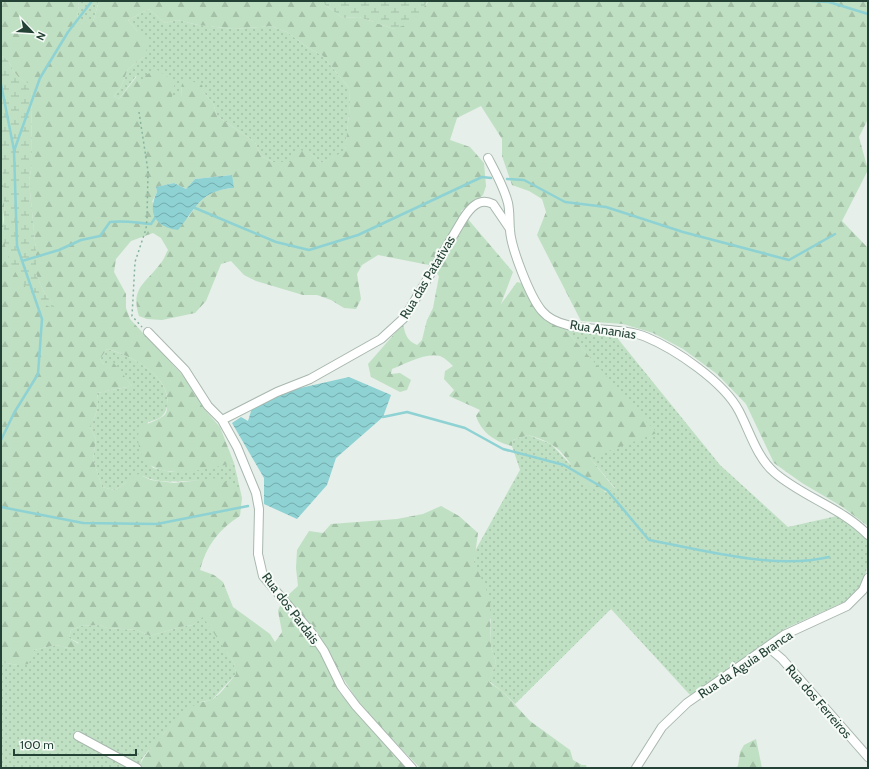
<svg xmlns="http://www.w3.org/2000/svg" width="869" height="769" viewBox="0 0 869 769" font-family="Cabin,sans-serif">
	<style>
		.grass { fill: url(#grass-dots) }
		.forest { fill: url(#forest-firs); fill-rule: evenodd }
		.wetland { fill: url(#wetland-marsh) }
		.water { fill: url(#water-waves) }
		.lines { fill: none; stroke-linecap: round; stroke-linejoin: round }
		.stream { stroke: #8ed2d4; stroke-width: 2.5 }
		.minor-casing { stroke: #a8b8af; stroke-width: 10 }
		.path { stroke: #86b39e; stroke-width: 1.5; stroke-dasharray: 2 3; stroke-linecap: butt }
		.minor { stroke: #fff; stroke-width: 8 }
		.labels { text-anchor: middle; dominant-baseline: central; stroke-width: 4; stroke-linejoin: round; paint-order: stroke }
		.street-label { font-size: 13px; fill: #244235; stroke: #f7fbf8 }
	</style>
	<defs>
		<pattern id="grass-dots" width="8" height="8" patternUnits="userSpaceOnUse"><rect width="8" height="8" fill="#bfe0c3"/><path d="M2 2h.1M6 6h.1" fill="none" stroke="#a4c1a8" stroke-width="1.8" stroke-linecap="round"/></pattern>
		<pattern id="forest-firs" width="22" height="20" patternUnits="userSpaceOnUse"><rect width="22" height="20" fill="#bfe0c3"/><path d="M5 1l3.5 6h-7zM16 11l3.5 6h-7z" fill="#a4c1a8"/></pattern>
		<pattern id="wetland-marsh" width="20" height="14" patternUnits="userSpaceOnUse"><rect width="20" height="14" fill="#bfe0c3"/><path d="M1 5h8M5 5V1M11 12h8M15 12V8" fill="none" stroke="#a4c1a8"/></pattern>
		<pattern id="water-waves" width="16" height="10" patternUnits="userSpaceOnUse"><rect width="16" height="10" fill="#8ed2d4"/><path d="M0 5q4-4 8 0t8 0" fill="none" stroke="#74acad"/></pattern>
	</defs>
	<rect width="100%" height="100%" fill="#e6efe9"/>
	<!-- grass -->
	<path class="grass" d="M79,1h20l-6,21 -11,2 -5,-3z
		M149,9l16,14 13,-3 20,5 36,4 37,-3 16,6 20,15 16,9 26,32 1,17 -5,47 -24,11 -11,-10 -19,9h-18l-12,-6 -6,-14 -38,-26 -4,-13 -9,-10 -22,-9 -1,13h-9v-7l-31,-6 -5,-8 -17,23 -5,-3 7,-9 7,-18 17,-13 -8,-25 -9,-11z
		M565,329l49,5 106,131 68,62 49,-11 24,16 7,7c0,23 1,43 -17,60l-65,29 -23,19 -72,49 -80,-87 -96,95 -12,-12 -14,-11 7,-19 -5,-15v-27l-17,-58 1,-11 45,-81 -8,-24 1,-6 15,-5 23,9 18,19 36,29 10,-4 -25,-30 13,-85z
		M107,349c23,6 65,27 60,57 -2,11 -8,13 -19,16l-4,35 9,11 18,4 63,-9 8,35c-22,-33 -68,-6 -99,-22l-18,7 -10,7 -13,-3 -9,-28 3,-20 -6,-12c6,-12 10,-21 7,-34l35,-7 -11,-13 -17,-9 -4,-5z
		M203,616l31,47 2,11 -24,26 -12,2 -37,32 -4,7 -12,11 -6,8 -1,8h-139v-106l17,3 16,-15 22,-5 16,4 7,-6 -10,-5 2,-8 10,-4 19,-1 7,3 30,2 13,6 30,-9 13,-2z"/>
	<!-- forest -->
	<path class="forest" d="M1,1h78l-2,19 5,4 6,-5 5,3 6,-21h224l2,4 18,13 16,-1 35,12 33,-25 1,-3h440v118l-9,18 9,33 -26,51 26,27v278l-27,-20 -39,-23 -28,-20 -28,-59 -29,-30 -34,-25 -30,-16 -30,-9 -42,-3 -44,-86 9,-23 -4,-13 -13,-8 -17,-6 -10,-29v-17l-21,-33 -24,12 -7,22 20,7 14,16 2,23 -3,9 -22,16 52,61 -12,32 16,-22 7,2c8,19 17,41 39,43l94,106 -67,25 25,31c-31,11 -38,-22 -56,-39 -9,-8 -20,-12 -31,-15l-15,5 -1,6c-17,-4 -31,-14 -36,-30l4,-6 -31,-14 5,-6 -10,-11 1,-8 8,-5c-3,-3 -8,-8 -13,-10 -14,-4 -35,8 -48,13l-1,5 9,-1 11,7 -4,10 -7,2 -29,-15 -3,-13 35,-40c2,10 4,17 14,21l5,-5 5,-20 6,-12 6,-32 -10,-11 -51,-10 -16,10 -5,9 4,25 -5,10 -12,-1 -13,-8 -14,-5h-14l-47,-14 -12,-6 -13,-14 -10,3 -15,37 -11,12 -33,7 -15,-1 -8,-3c-9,-28 7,-33 21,-52 4,-4 5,-9 8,-14l-7,-12 -8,-5 -22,8 -15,18 -2,13 12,22v14l4,11 57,61 18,30 15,17 14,36c-36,8 -104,26 -95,-35 6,-4 24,-9 27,-15 1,-2 1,-6 1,-9 5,-27 -38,-50 -60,-55l-7,10 4,5 9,-2 19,24 -35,7c3,13 -1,22 -7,34l6,12 -3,20 9,28 13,3 23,-16 13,6 23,3 44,-5 18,10 6,10 -2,18c-21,13 -34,30 -40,54l14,5 9,7 10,25 37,27 5,8 7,-10 -4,-21 3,-8 23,25 16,22 19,42 67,76h-262l-4,-2c3,-14 45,-56 58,-63 4,-2 10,-1 15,-4 9,-6 16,-17 23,-25l-2,-11 -31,-46 -10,8 -13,2 -30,9 -13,-6 -30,-2 -7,-3 -19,1 -10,4 -2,8 15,9 -12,2 -16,-4 -22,5 -1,7 -5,7 -10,1 -17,-3v-505l4,41 -2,22 3,29 49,59 -11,-16 -8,-18v-22l-7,-71 3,-17 -1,-79c-6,-3 -12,-6 -16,-12 -5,-7 -5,-14 -14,-17zM149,9l16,14 13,-3 20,5 36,4 37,-3 16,6 20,15 16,9 26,32 1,17 -5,46 -24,12 -11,-10 -13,-4 -6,13h-18l-12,-6 -6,-14 -38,-26 -4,-13 -9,-10 -2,-8 -16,-6 -4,5 -1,13h-9l3,-15 -19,-13 -10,6 -5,9 -4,-8 -18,23 -5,-3 7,-9 7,-18 17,-13 4,-16 -12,-9 -9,-11zM231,175l3,13c-26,2 -33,11 -46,30l-36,-16 5,-10 -1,-5 18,-4 12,6 9,-10z
		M441,506l18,10 19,17 -4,29 16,36 1,49 5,15 -7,20 14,10 27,29 40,29 3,10 9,5h4l1,3h-167l-58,-60 -48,-76 -28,-35 12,-11 -2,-18 1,-18 12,-19 14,2 8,-9 66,-5 26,-5z
		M756,739l6,29h-27l3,-2 2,-14 4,-7z"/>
	<!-- wetland -->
	<path class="wetland" d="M323,1h105l-8,12 -15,12 -11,4 -35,-12 -16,1 -18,-13z
		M1,56c9,3 9,10 14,17 4,6 10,9 16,11l1,80 -3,17 7,71v22l8,18 12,17c-23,-5 -46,-39 -50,-61 -4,-18 -1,-34 -2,-52 0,-13 -2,-26 -3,-39 -1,-34 0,-68 0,-101z"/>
	<!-- water -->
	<path class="water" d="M232,175l2,13c-33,2 -37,19 -56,42 -23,-3 -31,-17 -21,-38l-1,-5 18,-4 12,6 9,-10z
		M349,377l42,18 -8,22 -47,41 -9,27 -30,34 -33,-15v-26l-32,-55 9,-6 7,4 4,-13 26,-15z"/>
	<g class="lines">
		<!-- stream -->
		<path class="stream" d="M811,1l18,1 39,12
			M1,84l13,66
			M507,179l17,1 41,22 41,5 77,25 106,28 46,-26
			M195,208l81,34 33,8 49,-15 124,-58 9,1
			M22,261l37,-11 22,-10 19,-4 10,-14c17,-2 25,1 41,2l4,-6
			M383,417l24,-5 58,16 38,21 61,16 43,25 42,50c54,10 126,30 180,17
			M1,440l13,-27 24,-39 4,-55 -25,-73 -3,-95 26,-73 28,-46 24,-31
			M1,507l82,16 74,1 91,-18"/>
		<defs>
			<path id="minor" d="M488,158c8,15 16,29 20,45 2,9 1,17 2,27 1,18 20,67 32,81 21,25 74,13 104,26 29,12 78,45 93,74 11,21 18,47 36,62 28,24 67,35 93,62
				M148,332l37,38 23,36 14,14 15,27 19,46 3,16 -1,45 5,22 48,56 13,19 17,35 15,20 56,62
				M222,420l55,-28 33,-13 71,-40 23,-21 5,-8 54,-91c7,-11 16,-22 30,-15l17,25
				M769,648l13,11 86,98
				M78,736l59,32
				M636,768l26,-41 25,-24 97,-68 63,-29 16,-16 5,-12"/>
		</defs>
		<!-- minor casing -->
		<use href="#minor" class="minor-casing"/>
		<!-- path -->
		<path class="path" d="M139,112l9,59 -1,47 -1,11 -11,33 -3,54 10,11"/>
		<!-- minor -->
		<use href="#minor" class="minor"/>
	</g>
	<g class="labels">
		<!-- street labels -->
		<g class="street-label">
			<text transform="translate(427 277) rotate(-59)">Rua das Patativas</text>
			<text transform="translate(603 329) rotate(9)">Rua Ananias</text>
			<text transform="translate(291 608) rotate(53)">Rua dos Pardais</text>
			<text transform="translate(745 664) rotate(-34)">Rua da Águia Branca</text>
			<text transform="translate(819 701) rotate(49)">Rua dos Ferreiros</text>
		</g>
	</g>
	<!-- border -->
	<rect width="869" height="769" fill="none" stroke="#244235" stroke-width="4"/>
	<!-- north arrow -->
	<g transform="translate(32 32) rotate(115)" stroke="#f7fbf8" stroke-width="3" paint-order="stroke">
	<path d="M0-3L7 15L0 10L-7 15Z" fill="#244235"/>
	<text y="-6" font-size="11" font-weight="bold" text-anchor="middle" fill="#244235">N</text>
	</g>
	<!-- scale -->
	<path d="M14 749v6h122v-6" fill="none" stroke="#244235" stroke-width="2"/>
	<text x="20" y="749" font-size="12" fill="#244235" stroke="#f7fbf8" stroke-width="3" paint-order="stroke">100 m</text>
</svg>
